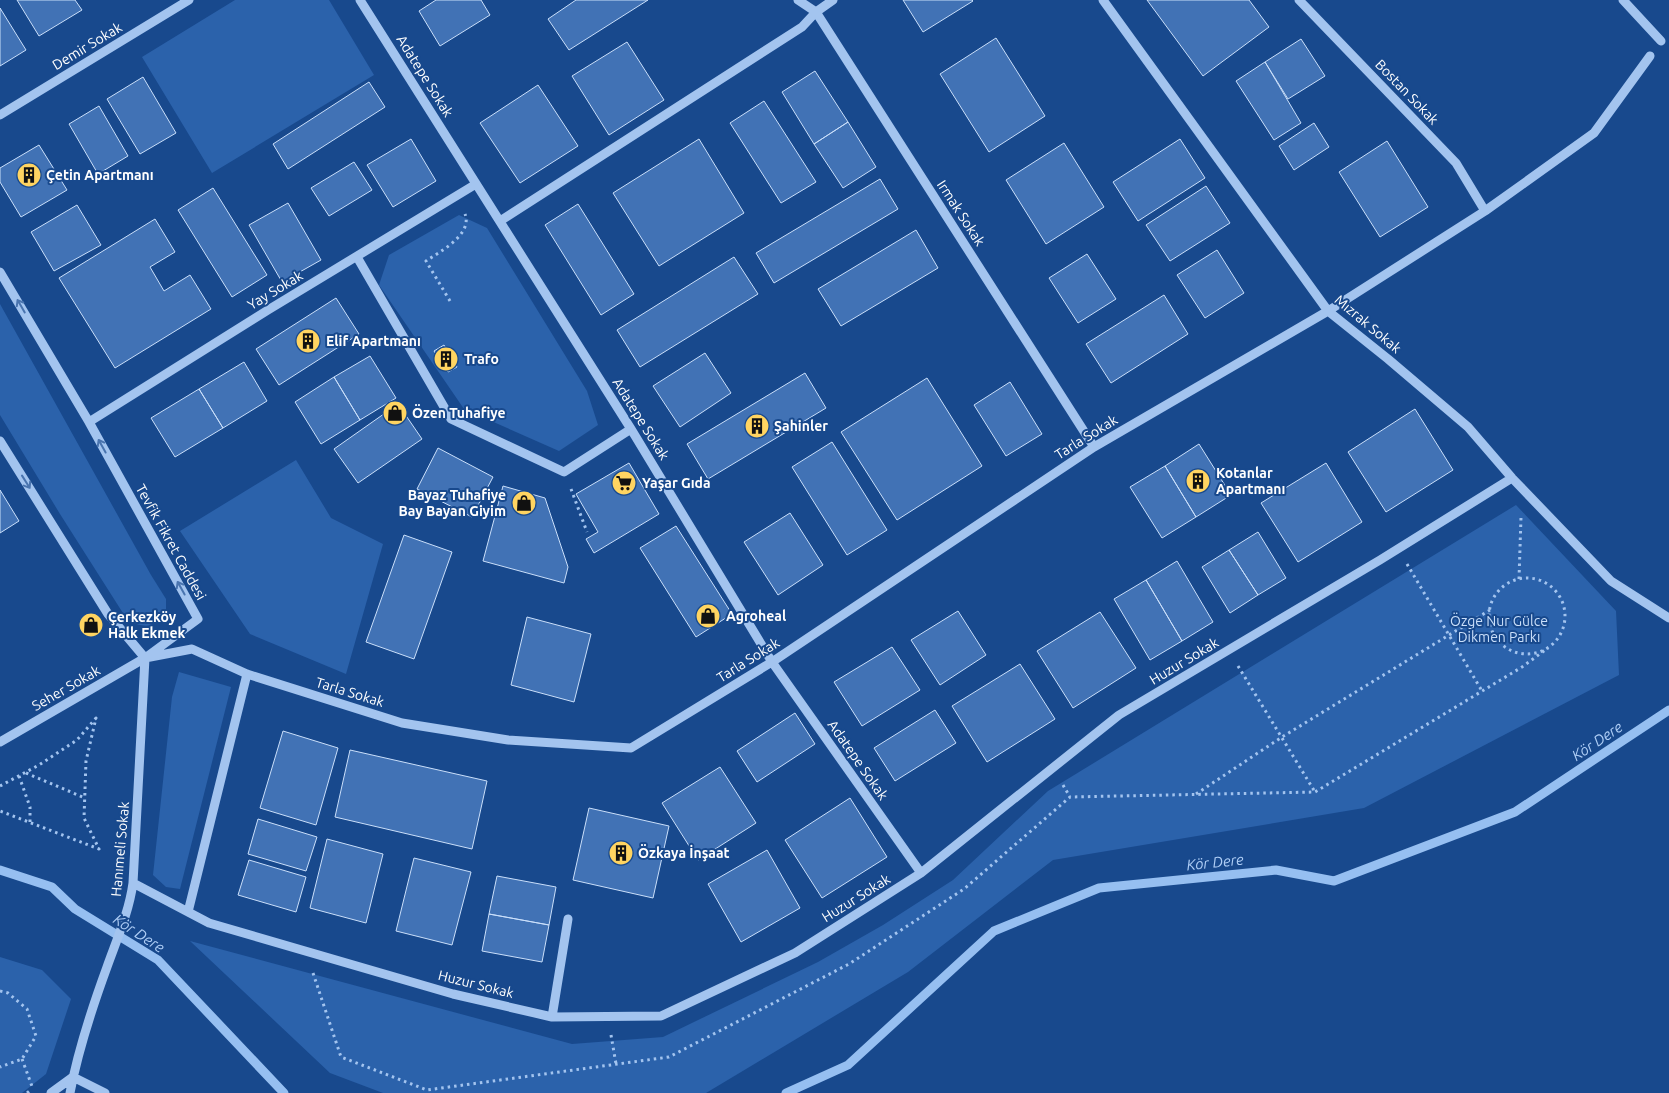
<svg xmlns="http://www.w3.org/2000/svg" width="1669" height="1093" viewBox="0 0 1669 1093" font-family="Ubuntu,sans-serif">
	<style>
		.green { fill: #2b62ab }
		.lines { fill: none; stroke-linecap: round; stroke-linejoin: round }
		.stream { stroke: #96bff1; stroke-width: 9 }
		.building { fill: #4172b5; stroke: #cadffa }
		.path { stroke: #a3c4ef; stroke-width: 3; stroke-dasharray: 2.5 4; stroke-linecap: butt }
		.minor { stroke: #a3c4ef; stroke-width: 9 }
		.oneway { stroke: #4974af }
		.labels { text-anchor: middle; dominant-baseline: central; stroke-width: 4; stroke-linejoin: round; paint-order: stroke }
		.street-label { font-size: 14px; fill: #fff; stroke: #18498d }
		.poi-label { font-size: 14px; font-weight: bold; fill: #fff; stroke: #18498d; text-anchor: start }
		.park-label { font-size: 14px; fill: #cadffa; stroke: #18498d }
		.water-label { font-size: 15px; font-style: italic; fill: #afcef6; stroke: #18498d }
	</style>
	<rect width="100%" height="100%" fill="#18498d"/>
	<!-- green -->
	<path class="green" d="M235,0h94l45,75 -162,98 -70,-116z
		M459,215l28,13 100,163 11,34 -39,26 -95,-42 -85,-124 10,-30z
		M0,304l151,271 15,24v16c-14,13 -20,13 -38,6l-68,-107 -60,-99z
		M296,460l35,58 52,26 -37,130 -96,-40 -70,-103z
		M1516,505l100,106 3,64 -255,133 -311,52 -145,112 -202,121h-323l-53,-20 -140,-132 382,103 91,-7 155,-75 65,-37 70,-45 95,-89z
		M179,672l52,15 -51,202 -14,-2 -13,-12 19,-178z
		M0,957l42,13 29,29 -25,75 -24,19h-22z"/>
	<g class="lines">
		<!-- stream -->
		<path class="stream" d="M0,870l52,17 23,22 83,51 126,133
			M786,1093l62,-28 146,-134 105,-43 177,-18 58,11 181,-69 154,-102"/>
	</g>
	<!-- building -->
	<path class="building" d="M17,0h58l7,10 -43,26z
		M436,0h45l9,15 -50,31 -21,-35z
		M576,0h72l-79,50 -21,-31z
		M903,0h69l1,1 -50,31z
		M1147,0h102l20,27 -66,49z
		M0,8l26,42 -26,16z
		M996,38l49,78 -56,36 -49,-78z
		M1301,39l24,37 -37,23 -23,-37z
		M627,42l37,58 -55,35 -37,-59z
		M1265,62l36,61 -27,17 -38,-59z
		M815,71l33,51 -34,22 -32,-52z
		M143,77l33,56 -36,21 -33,-55z
		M369,82l16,25 -97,62 -15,-25z
		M538,85l40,61 -58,37 -40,-60z
		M764,101l52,81 -35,21 -51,-80z
		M99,106l29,50 -30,18 -29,-50z
		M848,122l28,45 -33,21 -29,-44z
		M1314,123l15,24 -35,23 -15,-24z
		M411,139l25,42 -43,26 -26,-42z
		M699,139l45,74 -85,53 -46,-73z
		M1180,139l25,39 -67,43 -25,-39z
		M1387,141l41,66 -48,30 -41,-65z
		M1064,143l40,64 -58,37 -40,-64z
		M39,145l28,45 -46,27 -21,-35v-14z
		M354,162l18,28 -43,26 -18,-28z
		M880,179l18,30 -124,74 -18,-30z
		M1206,186l24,37 -60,38 -24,-36z
		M213,188l54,87 -35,22 -54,-87z
		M288,203l33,57 -39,22 -33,-57z
		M578,204l56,90 -33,21 -56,-90z
		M77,205l24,40 -47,26 -23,-39z
		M155,219l20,33 -25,15 14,24 26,-16 21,34 -96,59 -56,-90z
		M916,230l22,38 -97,58 -23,-37z
		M1217,250l27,43 -39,25 -28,-43z
		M1087,254l29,45 -38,24 -29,-45z
		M734,257l24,37 -118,73 -23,-37z
		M1164,295l24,39 -77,49 -25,-39z
		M336,298l23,36 -80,51 -23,-36z
		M444,345l13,22 -9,5 -14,-21z
		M705,353l26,40 -51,34 -27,-41z
		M370,356l26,42 -36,22 -26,-43z
		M244,362l23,39 -44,27 -24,-39z
		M805,373l21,35 -118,71 -21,-35z
		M334,377l26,43 -39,24 -26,-42z
		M927,378l55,88 -85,54 -56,-88z
		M1010,382l32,52 -36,22 -32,-51z
		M199,389l24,39 -48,29 -24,-39z
		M398,404l24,35 -64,44 -24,-34z
		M1415,409l38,61 -67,42 -38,-60z
		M832,442l55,88 -40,25 -55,-88z
		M1199,444l32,51 -35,22 -31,-51z
		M438,448l55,29 -21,40 -55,-28z
		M629,463l30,51 -65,39 -8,-14 12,-7 -22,-38z
		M1326,463l36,59 -64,40 -37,-59z
		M1165,466l31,51 -34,21 -32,-51z
		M503,486l42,12 23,69 -4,16 -81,-22z
		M0,490l19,31 -19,12z
		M790,513l33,52 -45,30 -34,-53z
		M676,526l56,88 -36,23 -56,-89z
		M1258,532l28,46 -28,17 -29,-45z
		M404,535l48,17 -38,107 -48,-17z
		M1229,550l29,45 -28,18 -28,-46z
		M1177,561l36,61 -31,19 -36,-61z
		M1146,580l36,61 -32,19 -36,-61z
		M958,611l28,44 -46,30 -29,-45z
		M1100,612l36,56 -63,40 -36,-57z
		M527,617l64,17 -17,68 -63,-17z
		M892,647l28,43 -58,36 -28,-44z
		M1020,664l35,55 -68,43 -35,-56z
		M935,710l21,33 -61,38 -21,-33z
		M795,713l20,31 -58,38 -20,-31z
		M283,731l55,17 -22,77 -56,-17z
		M350,750l137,31 -15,68 -137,-32z
		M720,767l36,56 -58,37 -36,-57z
		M850,798l37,59 -65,41 -37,-58z
		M589,808l80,18 -16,72 -80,-18z
		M258,819l59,18 -11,34 -58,-17z
		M327,839l56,15 -17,69 -56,-15z
		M767,850l33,58 -59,34 -33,-58z
		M414,858l57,14 -19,73 -56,-14z
		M249,860l57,17 -10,35 -58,-17z
		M497,876l59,11 -7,38 -60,-11z
		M489,914l60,11 -7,37 -60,-11z"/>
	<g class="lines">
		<!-- path -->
		<path class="path" d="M450,301l-24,-40c13,-9 47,-26 39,-47
			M571,489l16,43
			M1407,564l75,127
			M1489 616a38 38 0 1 1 76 0a38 38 0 1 1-76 0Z
			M1519,579l2,-62
			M1238,666l77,126
			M26,773l59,25
			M19,776l11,31v15
			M1063,785l7,12
			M0,786l39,-21 38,-25 19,-22 -10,43 -2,57 15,31 -99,-38
			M1196,794l86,-57 208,-127
			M313,973l28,84 86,33 242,-33 180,-93 115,-75 106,-92 245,-5 207,-125 26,-19
			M0,991l8,2 19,16 9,27 -14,23 -22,8
			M611,1035l5,29
			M22,1059l11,30
			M27,1093l5,-4"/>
		<!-- minor -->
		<path class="minor" d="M360,0l271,429 141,233 149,211
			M798,0l18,12 278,435
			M1103,0l225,311 60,48 80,68 44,51 99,103 58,37
			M1299,0l157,163 29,48
			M1623,0l38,41
			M0,115l189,-115
			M500,221l302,-194 14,-15 17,-12
			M357,257l94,162 113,53 67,-43
			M0,272l89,150 109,197 -53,39 -145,84
			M89,422l179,-112 208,-126
			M0,441l108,173 37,44
			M145,658l47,-9 55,25 155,49 106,17 123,8 141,-86 322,-215 234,-136 157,-100 109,-78 56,-77
			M133,883l76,40 244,71 99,23 109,-1 134,-63 126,-80 198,-158 261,-155 132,-82
			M188,912l59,-238
			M552,1017l16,-98
			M73,1077l32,16
			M51,1093l22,-16
			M70,1093c8,-43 22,-85 37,-126 10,-28 22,-55 26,-84l12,-225"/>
	</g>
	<!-- one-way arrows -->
	<defs><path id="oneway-shaft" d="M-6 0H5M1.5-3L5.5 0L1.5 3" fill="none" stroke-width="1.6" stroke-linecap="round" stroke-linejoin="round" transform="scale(1.25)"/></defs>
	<g class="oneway">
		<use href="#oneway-shaft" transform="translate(21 306) rotate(-120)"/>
		<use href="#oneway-shaft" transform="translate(102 446) rotate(-119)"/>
		<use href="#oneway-shaft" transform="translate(26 482) rotate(58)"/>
		<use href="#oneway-shaft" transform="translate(181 588) rotate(-119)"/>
	</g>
	<!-- icons -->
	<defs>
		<symbol id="building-disc" viewBox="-11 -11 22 22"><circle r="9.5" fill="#ffd461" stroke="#18498d"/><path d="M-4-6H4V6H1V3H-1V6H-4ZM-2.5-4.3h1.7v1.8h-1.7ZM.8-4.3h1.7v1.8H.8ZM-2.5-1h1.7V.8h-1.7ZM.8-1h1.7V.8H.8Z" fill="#111"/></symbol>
		<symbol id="shop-disc" viewBox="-11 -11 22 22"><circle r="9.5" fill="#ffd461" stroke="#18498d"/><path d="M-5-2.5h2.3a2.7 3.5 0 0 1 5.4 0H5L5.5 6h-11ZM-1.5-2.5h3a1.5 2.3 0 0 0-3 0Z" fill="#111"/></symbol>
		<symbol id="supermarket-disc" viewBox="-11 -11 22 22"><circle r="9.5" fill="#ffd461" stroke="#18498d"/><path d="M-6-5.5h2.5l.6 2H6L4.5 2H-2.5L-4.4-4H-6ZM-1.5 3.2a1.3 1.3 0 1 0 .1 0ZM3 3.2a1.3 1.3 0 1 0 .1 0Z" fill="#111"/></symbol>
	</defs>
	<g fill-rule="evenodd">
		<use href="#building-disc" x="15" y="161" width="28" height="28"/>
		<use href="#building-disc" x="294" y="327" width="28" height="28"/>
		<use href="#building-disc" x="432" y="345" width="28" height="28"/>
		<use href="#shop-disc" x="381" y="399" width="28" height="28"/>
		<use href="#building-disc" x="743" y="412" width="28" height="28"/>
		<use href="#building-disc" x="1184" y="467" width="28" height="28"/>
		<use href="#supermarket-disc" x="610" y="469" width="28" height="28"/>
		<use href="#shop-disc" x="510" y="489" width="28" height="28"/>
		<use href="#shop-disc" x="694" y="602" width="28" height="28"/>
		<use href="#shop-disc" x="77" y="611" width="28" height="28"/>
		<use href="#building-disc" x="607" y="839" width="28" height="28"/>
	</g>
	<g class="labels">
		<!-- street labels -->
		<g class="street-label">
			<text transform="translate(87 46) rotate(-31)">Demir Sokak</text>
			<text transform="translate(425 76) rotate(58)">Adatepe Sokak</text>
			<text transform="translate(1407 92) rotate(46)">Bostan Sokak</text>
			<text transform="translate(961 213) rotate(57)">Irmak Sokak</text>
			<text transform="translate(275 290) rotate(-31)">Yay Sokak</text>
			<text transform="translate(1368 324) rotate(40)">Mızrak Sokak</text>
			<text transform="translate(641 419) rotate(58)">Adatepe Sokak</text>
			<text transform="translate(1086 437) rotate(-32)">Tarla Sokak</text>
			<text transform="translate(171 542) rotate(61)">Tevfik Fikret Caddesi</text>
			<text transform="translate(748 660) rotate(-32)">Tarla Sokak</text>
			<text transform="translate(1184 661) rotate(-31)">Huzur Sokak</text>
			<text transform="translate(66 688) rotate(-30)">Seher Sokak</text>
			<text transform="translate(350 692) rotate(17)">Tarla Sokak</text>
			<text transform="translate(858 760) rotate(55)">Adatepe Sokak</text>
			<text transform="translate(120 849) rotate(-85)">Hanımeli Sokak</text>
			<text transform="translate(856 898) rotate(-32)">Huzur Sokak</text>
			<text transform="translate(476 984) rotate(14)">Huzur Sokak</text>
		</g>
		<!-- poi labels -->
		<g class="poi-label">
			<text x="46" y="175">Çetin Apartmanı</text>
			<text x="326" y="341">Elif Apartmanı</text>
			<text x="464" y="359">Trafo</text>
			<text x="412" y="413">Özen Tuhafiye</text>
			<text x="774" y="426">Şahinler</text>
			<text x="1216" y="473">Kotanlar<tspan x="1216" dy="16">Apartmanı</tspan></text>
			<text x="642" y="483">Yaşar Gıda</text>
			<text x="506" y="495" text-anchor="end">Bayaz Tuhafiye<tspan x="506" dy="16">Bay Bayan Giyim</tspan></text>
			<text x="726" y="616">Agroheal</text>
			<text x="108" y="617">Çerkezköy<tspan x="108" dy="16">Halk Ekmek</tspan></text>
			<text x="638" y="853">Özkaya İnşaat</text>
		</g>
		<!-- park labels -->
		<g class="park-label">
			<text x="1499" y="621">Özge Nur Gülce<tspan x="1499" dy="16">Dikmen Parkı</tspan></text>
		</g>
		<!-- water labels -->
		<g class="water-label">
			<text transform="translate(1597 741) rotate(-34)">Kör Dere</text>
			<text transform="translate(1215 862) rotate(-6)">Kör Dere</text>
			<text transform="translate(139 933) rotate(33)">Kör Dere</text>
		</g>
	</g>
</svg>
